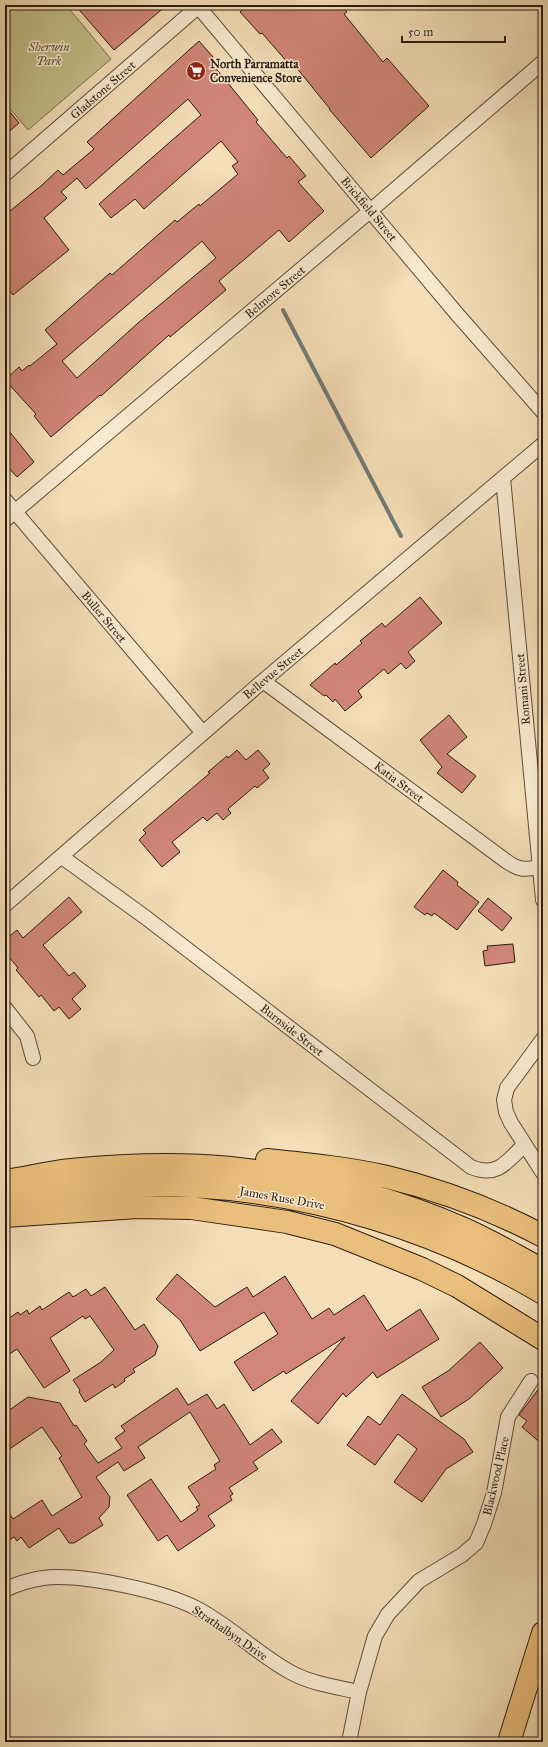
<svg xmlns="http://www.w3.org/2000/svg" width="548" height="1747" viewBox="0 0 548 1747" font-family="'IM FELL Great Primer',serif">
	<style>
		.green { fill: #c3bf89; stroke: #786e4d }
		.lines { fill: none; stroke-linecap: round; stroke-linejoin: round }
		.stream { stroke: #717b75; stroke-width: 4 }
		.building { fill: #d18679; stroke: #2c1d11; fill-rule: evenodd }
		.minor-casing { stroke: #5e4d3a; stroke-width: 16 }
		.trunk-casing { stroke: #2c1d11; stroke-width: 24 }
		.minor { stroke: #f8ead0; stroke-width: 14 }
		.trunk { stroke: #eabf7c; stroke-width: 22 }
		.labels { text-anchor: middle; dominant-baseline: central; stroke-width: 3; stroke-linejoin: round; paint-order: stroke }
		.park-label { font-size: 12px; font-style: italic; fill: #594e35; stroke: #f8ead0 }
		.poi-label { font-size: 12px; font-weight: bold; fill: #2c1d11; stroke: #f8ead0; text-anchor: start }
		.street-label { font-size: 12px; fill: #2c1d11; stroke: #f8ead0 }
	</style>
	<rect width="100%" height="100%" fill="#f4deb7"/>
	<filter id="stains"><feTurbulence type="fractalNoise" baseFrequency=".005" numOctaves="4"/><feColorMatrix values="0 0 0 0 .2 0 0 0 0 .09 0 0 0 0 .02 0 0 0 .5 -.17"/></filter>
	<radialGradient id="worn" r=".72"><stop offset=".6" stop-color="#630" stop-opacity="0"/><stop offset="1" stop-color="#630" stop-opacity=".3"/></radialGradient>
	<!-- green -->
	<path class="green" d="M5,5h61l45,54 -83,71 -23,-27z"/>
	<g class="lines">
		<!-- stream -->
		<path class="stream" d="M283,310l118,226"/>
	</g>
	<!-- building -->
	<path class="building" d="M75,5h92l-53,45z
		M248,5h92l7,7 -3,2 39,48 4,-4 42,48 -58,52 -42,-49h1l-39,-48 -3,2 -26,-30 -2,1 -20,-22z
		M199,41l14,16 -4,3 49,60 -2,2 31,36 2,-2 17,20 -8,6 26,29 -35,31 -10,-12 -60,51 7,9 -56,47 -1,-2 -68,61 -1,-1 -49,42 -17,-21 2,-2 -31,-34 14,-13 3,4 7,-6 1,1 27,-22 -12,-14 65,-57 2,2 63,-55 2,2 22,-18 1,2 38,-32 -6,-8 6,-4 -17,-21 -77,68 -9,-10 -24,19 -12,-14 102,-89 -13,-16 -102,90 -9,-11 -16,14 6,6 -23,20 25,32 -56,45 -8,-10v-70l37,-30 16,-15 5,5 31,-26 -7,-7zM202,241l14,17 -78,65 -61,55 -15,-17z
		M5,106l14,17 -14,12z
		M5,426l29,36 -17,15 -12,-13z
		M420,597l22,26 -34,29 7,9 -9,8 -5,-6 -13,11 -4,-5 -26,22 4,6 -17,14 -10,-12 -2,3 -7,-7 -2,1 -14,-11 25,-22 1,2 26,-22 -2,-2 22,-18 3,4z
		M449,715l18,22 -20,17 29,22 -14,17 -25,-20 5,-6 -22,-27z
		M237,750l9,10 12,-10 12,14 -7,6 6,8 -12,10 -2,-2 -27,23 3,4 -8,7 -6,-7 -10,8 -4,-4 -31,25 8,10 -18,15 -23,-27 7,-7 -3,-3 67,-57 -2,-1 19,-16 1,2z
		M443,870l15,12 -1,3 22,17 -22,28 -23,-17 -2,3 -5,-3 -2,2 -11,-8z
		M69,897l13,15 -39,33 26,31 5,-4 12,14 -14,13 9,10 -12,10 -10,-12 -5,4 -13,-16 -2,2 -23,-27 2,-2 -13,-16v-12l12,-10 6,8z
		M488,898l24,20 -10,13 -24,-20z
		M513,944l2,18 -30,4 -2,-15 5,-1 -1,-4z
		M177,1274l38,33 32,-20 6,10 32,-21 27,43 17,-11 5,7 30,-20 23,36 33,-22 19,30 -62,39 -4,-6 -27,25 -3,-4 -25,31 -27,-23 54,-64 -59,37 -2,-3 -31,20 -19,-29 44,-28 -14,-22 -64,39 -20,-31 -24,-21z
		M105,1287l30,43 9,-6 14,22 -3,9 -22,14 2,3 -11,7 1,2 -10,7 -2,-4 -28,18 -6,-10 1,-2 -7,-10 28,-18 13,-12 -24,-34 -5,3 -2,-3 -33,22 20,33 -26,17 -27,-39 -12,8v-36l13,-9 2,3 7,-5 2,4 11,-8 2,4 27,-18 4,5 13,-8 5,7z
		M480,1342l23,26 -34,31 -28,18 -19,-30 26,-16z
		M543,1383v62l-21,-18 5,-6 -8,-6z
		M177,1388l11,17 19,-11 10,15 7,-5 26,41 22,-16 10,13 -29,20 5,7 -29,19 4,6 -3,2 2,4 -24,16 7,10 -37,25 -11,-16 -9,6 -31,-46 24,-16 30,43 17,-12 -2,-3 4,-2 -12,-18 28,-18 -2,-4 6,-4 -30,-49 -52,35 7,11 -21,13 -6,-9 -22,15 14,20 -1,10 -10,11 4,7 -29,18h-5l-10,-15 -30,20 -8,-11 -4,4 -3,-4 -9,6v-36l8,12 29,-19 10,16 30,-19 -23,-39 3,-2 -20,-29 -37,25v-39l23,-16 32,6 14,23 2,-1 11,16 -3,3 14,19 24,-15 -7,-10 10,-7 -4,-5z
		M402,1394l62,45 9,13 -27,17 -24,33 -28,-20 23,-33 -19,-15 -23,31 -28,-20 21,-29 12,9z"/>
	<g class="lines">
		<defs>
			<path id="minor" d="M197,5l260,309 86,98
				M5,174l195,-169
				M503,478l40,422
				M5,500l198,233
				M5,520l365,-309 173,-149
				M263,681l243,180c13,9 18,9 33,6
				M62,857l83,60 326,250c26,11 36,-5 53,-22
				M5,905l258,-224 280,-237
				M5,1008l22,28 6,22
				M543,1039l-36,49 -3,12 2,12 5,11 32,50
				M5,1590c11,-6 25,-10 38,-12 37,-5 120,13 153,30 35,18 62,47 96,65 21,11 44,14 67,19
				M349,1742l10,-50 16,-56 13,-22 31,-33 43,-26 14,-12 8,-19 10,-31 14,-76 23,-36"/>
			<path id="trunk" d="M267,1160c40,4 81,8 120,17 54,13 107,33 156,59
				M5,1181c22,-3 44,-9 66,-11 52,-5 108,-7 160,-2 79,9 159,29 231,60 28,12 54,28 81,42
				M5,1202c61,-12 124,-20 186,-16 124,7 246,44 352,107
				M5,1216l132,-9 54,1 96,14 48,12 87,35 35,17 86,53
				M509,1742l34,-109"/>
		</defs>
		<!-- minor casing -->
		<use href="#minor" class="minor-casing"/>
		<!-- trunk casing -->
		<use href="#trunk" class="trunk-casing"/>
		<!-- minor -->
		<use href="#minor" class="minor"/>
		<!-- trunk -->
		<use href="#trunk" class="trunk"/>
	</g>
	<!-- icons -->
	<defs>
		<symbol id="supermarket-disc" viewBox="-11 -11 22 22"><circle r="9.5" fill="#8f2418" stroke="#f8ead0"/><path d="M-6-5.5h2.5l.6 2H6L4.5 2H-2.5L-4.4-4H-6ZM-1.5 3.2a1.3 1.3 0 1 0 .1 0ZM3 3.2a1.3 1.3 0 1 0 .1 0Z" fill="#fff"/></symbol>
	</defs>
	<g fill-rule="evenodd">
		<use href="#supermarket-disc" x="185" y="60" width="22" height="22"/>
	</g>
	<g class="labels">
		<!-- park labels -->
		<g class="park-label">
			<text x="49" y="47">Sherwin<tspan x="49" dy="14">Park</tspan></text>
		</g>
		<!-- poi labels -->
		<g class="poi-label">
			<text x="210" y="64">North Parramatta<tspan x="210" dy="14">Convenience Store</tspan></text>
		</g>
		<!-- street labels -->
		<g class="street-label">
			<text transform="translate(103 90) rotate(-41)">Gladstone Street</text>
			<text transform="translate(369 209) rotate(50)">Brickfield Street</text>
			<text transform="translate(275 292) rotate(-40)">Belmore Street</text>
			<text transform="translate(104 617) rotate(50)">Buller Street</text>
			<text transform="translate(273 673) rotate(-40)">Bellevue Street</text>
			<text transform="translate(523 689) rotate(-95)">Romani Street</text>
			<text transform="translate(399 782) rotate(37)">Katia Street</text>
			<text transform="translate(292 1030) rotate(38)">Burnside Street</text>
			<text transform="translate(282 1198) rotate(10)">James Ruse Drive</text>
			<text transform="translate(496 1476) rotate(-77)">Blackwood Place</text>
			<text transform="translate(230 1633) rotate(34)">Strathalbyn Drive</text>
		</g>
	</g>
	<!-- margin -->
	<rect width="548" height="1747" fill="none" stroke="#f4deb7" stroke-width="20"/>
	<rect x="6" y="6" width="536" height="1735" fill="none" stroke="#2c1d11" stroke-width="2"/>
	<rect x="10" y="10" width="528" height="1727" fill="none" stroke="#2c1d11"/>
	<!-- scale -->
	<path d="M402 36v6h103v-6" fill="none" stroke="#2c1d11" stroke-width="2"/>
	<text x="408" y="36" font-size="12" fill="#2c1d11" stroke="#f8ead0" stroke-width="3" paint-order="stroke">50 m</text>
	<rect width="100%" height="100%" filter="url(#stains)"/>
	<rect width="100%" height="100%" fill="url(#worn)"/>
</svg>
